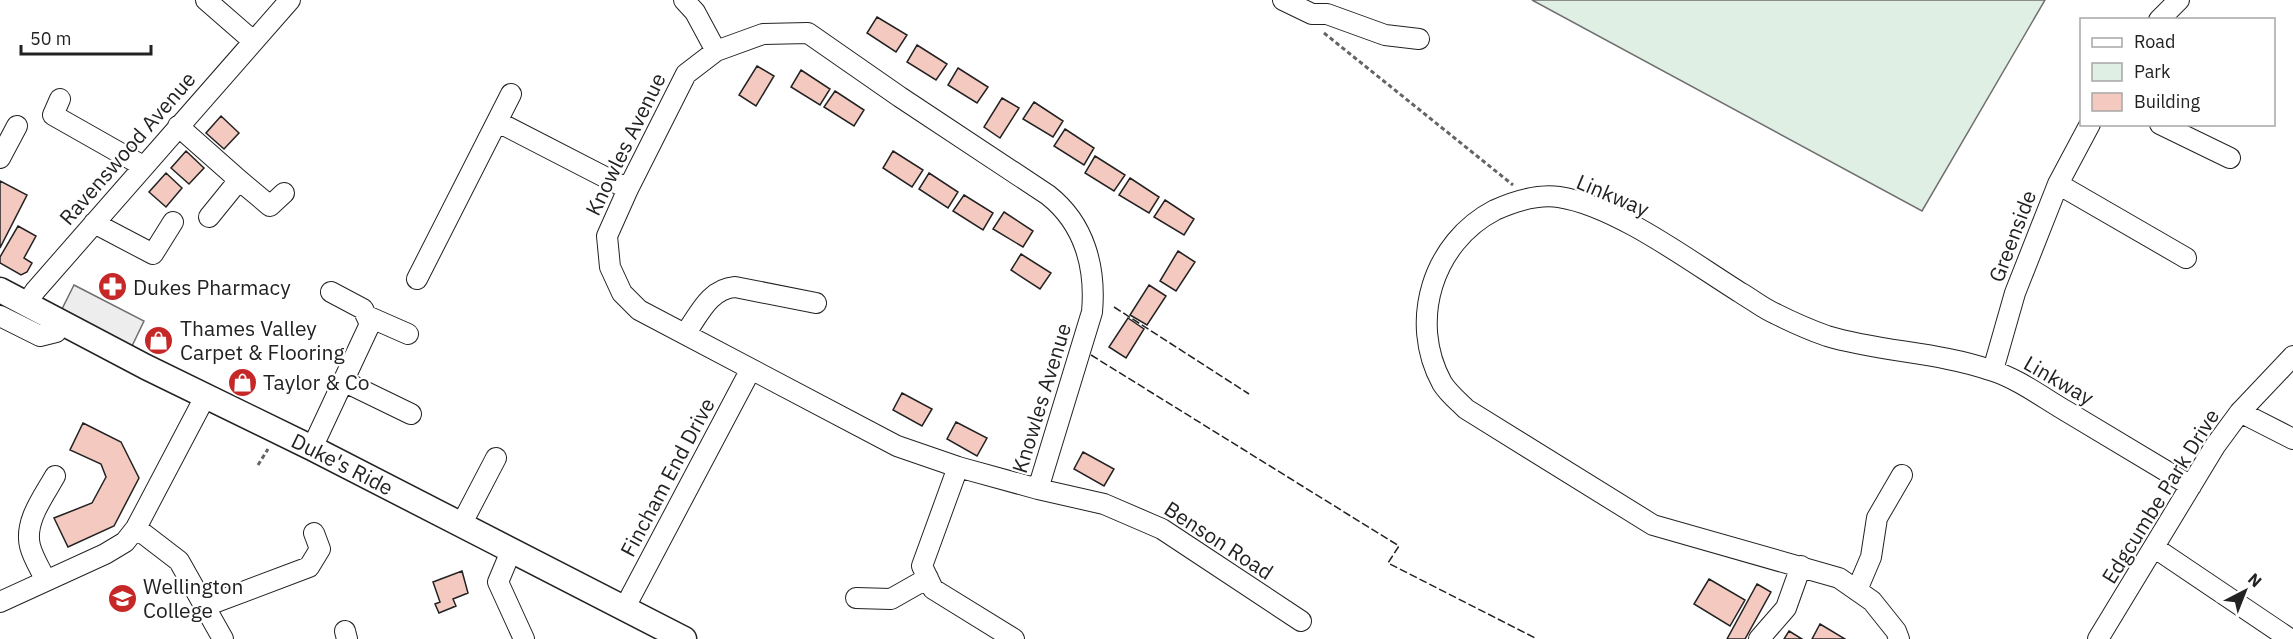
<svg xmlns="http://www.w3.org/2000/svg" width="2293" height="639" viewBox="0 0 2293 639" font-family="'IBM Plex Sans',sans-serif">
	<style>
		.green { fill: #e0efe3; stroke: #6f6f6f; stroke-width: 1.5 }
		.parking { fill: #ededed; stroke: #6f6f6f; stroke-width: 1.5 }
		.building { fill: #f3c9c0; stroke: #222; stroke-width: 1.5 }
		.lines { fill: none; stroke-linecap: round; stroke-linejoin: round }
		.minor-casing { stroke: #222; stroke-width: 22 }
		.major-casing { stroke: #222; stroke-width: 27 }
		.path { stroke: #646464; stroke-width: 3; stroke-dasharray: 4.5 3; stroke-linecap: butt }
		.minor { stroke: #fff; stroke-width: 20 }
		.major { stroke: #fff; stroke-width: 24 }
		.fence { stroke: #222; stroke-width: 1.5; stroke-dasharray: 8 3; stroke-linecap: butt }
		.labels { text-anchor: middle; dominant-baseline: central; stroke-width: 4.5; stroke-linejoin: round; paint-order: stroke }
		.street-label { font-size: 21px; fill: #222; stroke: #fff }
		.poi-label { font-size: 21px; fill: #222; stroke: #fff; text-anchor: start }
	</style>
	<rect width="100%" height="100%" fill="#fff"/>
	<!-- green -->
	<path class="green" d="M1532,0h513l-123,211z"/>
	<!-- parking -->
	<path class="parking" d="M74,285l70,36 -12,25 -71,-35z"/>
	<!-- building -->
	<path class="building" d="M877,17l30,18 -11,17 -29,-19z
		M917,45l30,19 -11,16 -29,-18z
		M757,66l17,10 -18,30 -17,-11z
		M958,68l30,19 -11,16 -29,-18z
		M801,70l29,19 -10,16 -29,-18z
		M835,91l29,19 -10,16 -30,-19z
		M1002,98l17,10 -19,30 -16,-11z
		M1034,102l29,19 -10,16 -30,-18z
		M221,116l18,17 -15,16 -18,-16z
		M1065,129l29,19 -10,17 -30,-19z
		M186,151l18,17 -15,16 -18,-16z
		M893,151l30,19 -11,17 -29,-19z
		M1095,156l30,19 -11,16 -29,-18z
		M166,173l16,15 -16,19 -17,-15z
		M929,173l29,19 -10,16 -29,-19z
		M1130,178l29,19 -10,16 -30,-18z
		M0,181l27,14 -27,53z
		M964,195l29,18 -10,17 -30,-19z
		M1165,200l29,19 -10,16 -30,-18z
		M1004,212l29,19 -10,16 -30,-18z
		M18,226l18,10 -12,22 8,5 -5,9 -6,3 -21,-12v-6z
		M1178,251l17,11 -19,29 -16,-10z
		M1021,254l30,19 -11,16 -29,-19z
		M1149,285l17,11 -19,29 -17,-10z
		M1128,318l16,11 -18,29 -17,-11z
		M902,393l30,16 -10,17 -29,-16z
		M956,422l31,16 -10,18 -30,-17z
		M83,423l38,19 18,36 -25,48 -46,21 -14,-29 38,-15 14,-26 -5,-13 -31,-14z
		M1083,452l31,17 -10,17 -30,-17z
		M462,571l6,22 -15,6 3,7 -17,7 -4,-9 5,-2 -7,-20z
		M1709,579l36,21 -15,26 -36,-22z
		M1757,584l14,8 -26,47h-18z
		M1820,624l25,15h-33z
		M1789,631l13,8h-18z"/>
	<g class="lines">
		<defs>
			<path id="minor" d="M206,0l47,41
				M684,0l11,12 21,39
				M1283,0l29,14h15l58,21 34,4
				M2159,20l20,-20
				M60,99l-7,16 90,51
				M498,122l130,67
				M2160,124l70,34
				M178,126l61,54 -30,37
				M0,158l17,-32
				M239,180l31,26 14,-13
				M2058,184l128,74
				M94,223l59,31 20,-32
				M417,279l94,-185
				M27,303l8,-12 255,-291
				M0,316l40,20 16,-4 6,-11
				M367,316l41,18
				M685,334c14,-19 24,-45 50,-47l81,16
				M1993,370l22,-77 43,-109 32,-60
				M343,381l68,33
				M2240,412l53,27
				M312,448l58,-124 -7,-15 -32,-17
				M958,467l-36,99 11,23 81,50
				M1038,489l54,-177c4,-44 -7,-88 -44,-117l-148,-98 -92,-64 -45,1 -47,17 -30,23 -58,115 -21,47 3,31 12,26 17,17 258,136 61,21 80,22 66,15 58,25 139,92
				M461,525l35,-67
				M136,528l43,33 44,78
				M2155,548l135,91
				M511,551l-13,31 26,57
				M46,581c-5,-11 -13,-23 -16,-35 -6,-25 14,-50 25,-70
				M1857,590l14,-33 6,-39 25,-43
				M856,598l35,1 37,-21
				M0,602l105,-48 20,-12 11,-14 69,-131
				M203,607l106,-40 11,-18 -6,-16
				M624,609l127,-240
				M345,631l2,8
				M1759,639l27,-31 15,-42
				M1899,639l-3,-8 -24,-30 -33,-23 -186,-53 -187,-116c-8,-8 -18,-16 -24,-26 -34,-62 -9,-141 53,-173 20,-9 42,-16 64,-13 58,9 132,65 182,96 12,7 23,16 35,21 16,8 34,16 51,22 53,16 111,16 163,34 27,8 52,27 76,41 42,25 84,50 125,75
				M2098,639l117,-193 25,-34 53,-56"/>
			<g id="major">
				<path id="s1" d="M0,290l146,77 166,81 372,191"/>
			</g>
		</defs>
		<!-- minor casing -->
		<use href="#minor" class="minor-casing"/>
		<!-- major casing -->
		<use href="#major" class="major-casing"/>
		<!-- path -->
		<path class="path" d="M1324,33l189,152
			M258,465l10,-16"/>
		<!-- minor -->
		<use href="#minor" class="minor"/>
		<!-- major -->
		<use href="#major" class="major"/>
		<!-- fence -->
		<path class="fence" d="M1114,307l135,87
			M1091,355l308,191 -11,17 149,76"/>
	</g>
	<!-- icons -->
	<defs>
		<symbol id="pharmacy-disc" viewBox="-11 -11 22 22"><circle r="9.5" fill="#c62828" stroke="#fff"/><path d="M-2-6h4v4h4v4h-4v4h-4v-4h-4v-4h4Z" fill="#fff"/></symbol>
		<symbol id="shop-disc" viewBox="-11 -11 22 22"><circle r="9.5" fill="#c62828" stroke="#fff"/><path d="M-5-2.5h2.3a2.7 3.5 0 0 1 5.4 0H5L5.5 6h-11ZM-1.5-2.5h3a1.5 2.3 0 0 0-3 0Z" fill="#fff"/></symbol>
		<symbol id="school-disc" viewBox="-11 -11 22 22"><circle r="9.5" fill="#c62828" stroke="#fff"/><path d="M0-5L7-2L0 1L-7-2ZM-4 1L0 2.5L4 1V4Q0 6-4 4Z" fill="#fff"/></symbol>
	</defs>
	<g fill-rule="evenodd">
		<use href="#pharmacy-disc" x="96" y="270" width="33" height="33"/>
		<use href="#shop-disc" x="142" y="324" width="33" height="33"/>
		<use href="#shop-disc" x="226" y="366" width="33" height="33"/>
		<use href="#school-disc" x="106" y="582" width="33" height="33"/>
	</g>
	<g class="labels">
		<!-- street labels -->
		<g class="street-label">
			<text transform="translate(625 144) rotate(-64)">Knowles Avenue</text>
			<text transform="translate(127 148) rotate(-49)">Ravenswood Avenue</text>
			<text transform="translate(1613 195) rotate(23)">Linkway</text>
			<text transform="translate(2012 236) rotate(-69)">Greenside</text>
			<text transform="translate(2059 380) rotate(30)">Linkway</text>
			<text transform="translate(1041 398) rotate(-73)">Knowles Avenue</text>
			<text stroke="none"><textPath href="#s1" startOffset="384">Duke's Ride</textPath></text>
			<text transform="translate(667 477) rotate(-62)">Fincham End Drive</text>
			<text transform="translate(2160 496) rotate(-58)">Edgcumbe Park Drive</text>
			<text transform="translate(1219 540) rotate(33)">Benson Road</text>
		</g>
		<!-- poi labels -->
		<g class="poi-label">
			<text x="133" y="287">Dukes Pharmacy</text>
			<text x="180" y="328">Thames Valley<tspan x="180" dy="24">Carpet &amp; Flooring</tspan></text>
			<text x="263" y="382">Taylor &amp; Co</text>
			<text x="143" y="586">Wellington<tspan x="143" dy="24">College</tspan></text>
		</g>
	</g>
	<!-- legend -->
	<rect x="2080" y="18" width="195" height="108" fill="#ffffff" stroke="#a7a7a7" stroke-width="1.5"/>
	<rect x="2092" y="38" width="30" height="9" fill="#ffffff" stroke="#a7a7a7" stroke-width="1.5"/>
	<text x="2134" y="48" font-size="18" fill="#222222">Road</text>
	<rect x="2092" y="63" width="30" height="18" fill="#e0efe3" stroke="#a7a7a7" stroke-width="1.5"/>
	<text x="2134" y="78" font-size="18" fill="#222222">Park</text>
	<rect x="2092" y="93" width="30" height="18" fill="#f3c9c0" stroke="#a7a7a7" stroke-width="1.5"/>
	<text x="2134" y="108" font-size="18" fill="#222222">Building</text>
	<!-- north arrow -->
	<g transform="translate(2245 591) rotate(42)" stroke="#ffffff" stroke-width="4.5" paint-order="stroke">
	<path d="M0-4.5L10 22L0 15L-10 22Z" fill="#222222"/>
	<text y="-9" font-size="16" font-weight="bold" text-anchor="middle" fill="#222222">N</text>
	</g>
	<!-- scale -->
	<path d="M21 45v9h130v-9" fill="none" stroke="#222222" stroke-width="3"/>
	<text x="30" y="45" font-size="18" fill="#222222" stroke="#ffffff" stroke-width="4.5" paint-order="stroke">50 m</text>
</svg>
